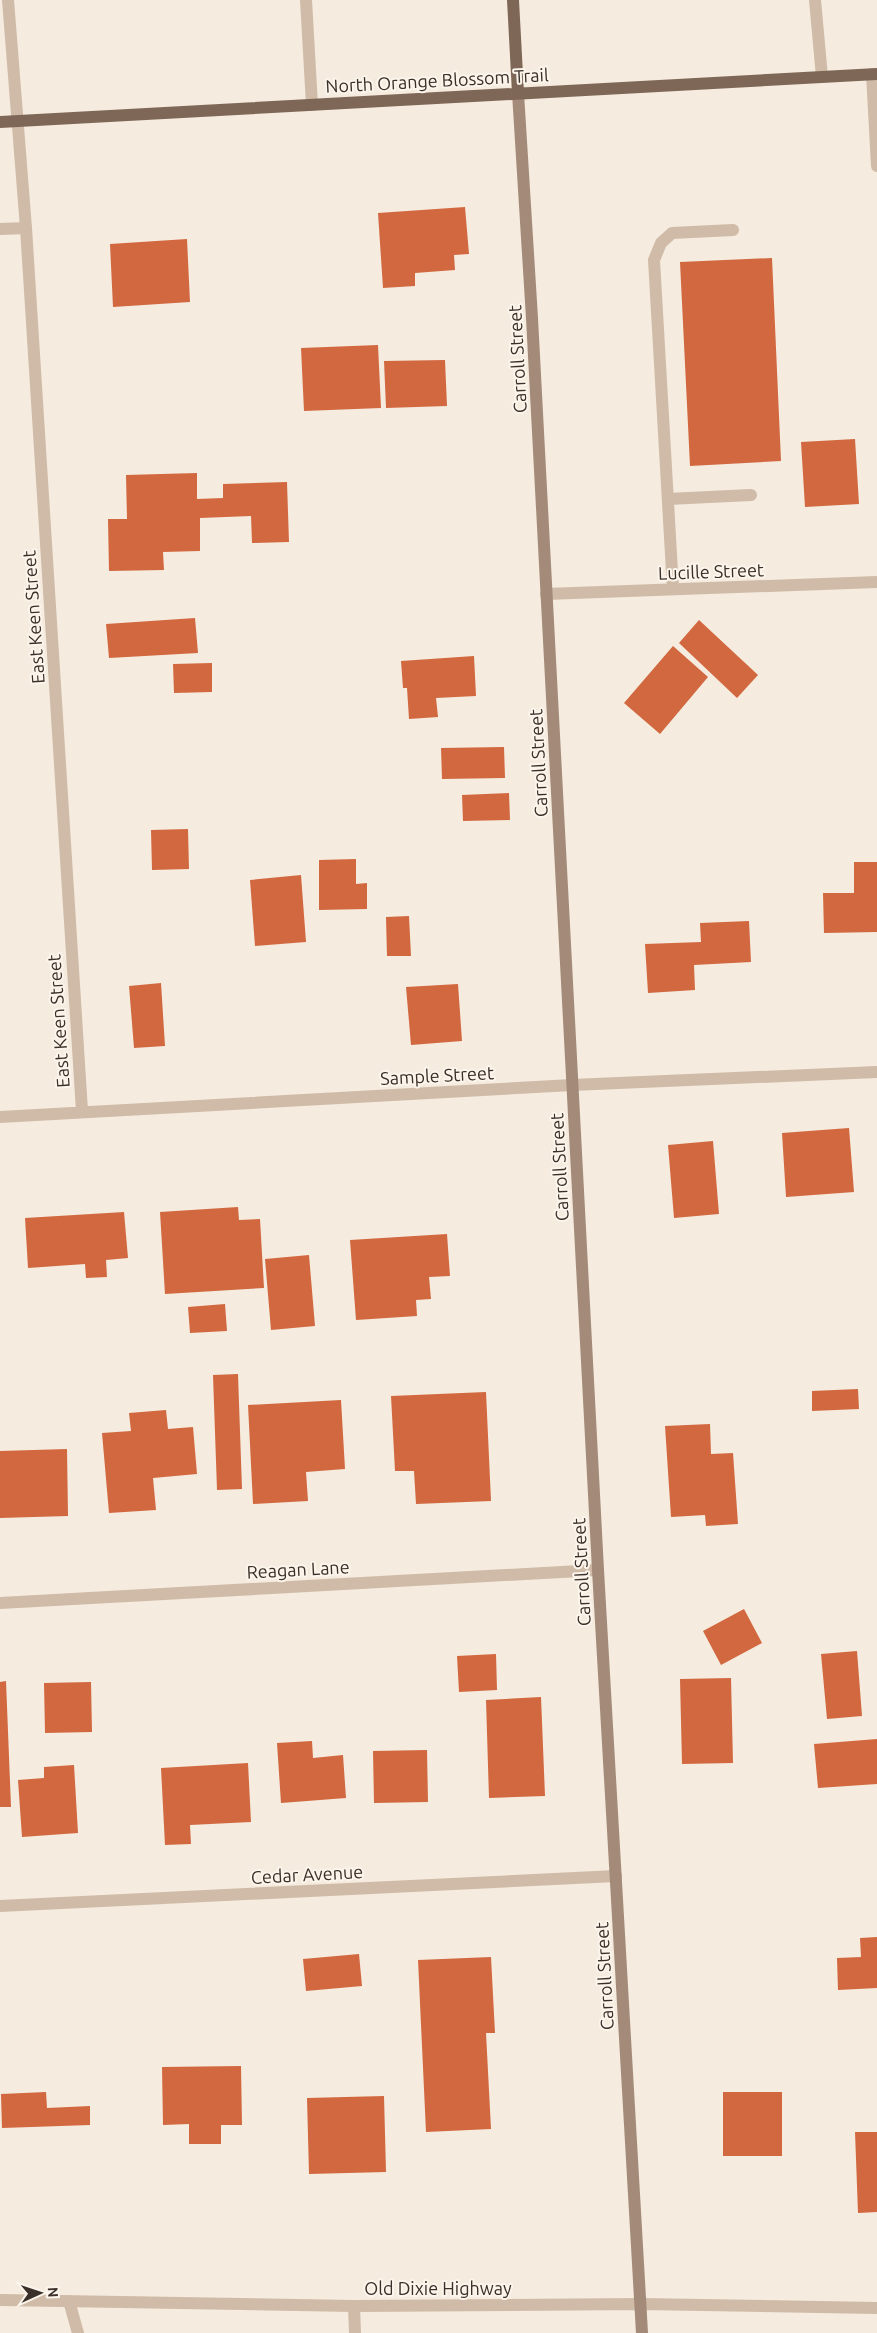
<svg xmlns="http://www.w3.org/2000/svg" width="877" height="2333" viewBox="0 0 877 2333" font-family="Ubuntu,sans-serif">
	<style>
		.building { fill: #d2683f }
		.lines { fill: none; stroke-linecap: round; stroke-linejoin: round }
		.service { stroke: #cfbba8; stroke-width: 12 }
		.minor { stroke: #cfbba8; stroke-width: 12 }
		.tertiary { stroke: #cfbba8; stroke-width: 12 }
		.secondary { stroke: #a38a79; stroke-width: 12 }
		.primary { stroke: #7f6758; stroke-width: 12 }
		.labels { text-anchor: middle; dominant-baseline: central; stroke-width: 4; stroke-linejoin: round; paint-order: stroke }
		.street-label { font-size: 18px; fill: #3b2f29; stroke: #fcf5eb }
	</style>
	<rect width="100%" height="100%" fill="#f5ebde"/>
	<!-- building -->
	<path class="building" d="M465,207l4,47 -15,1 1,15 -40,3v13l-32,2 -5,-75z
		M187,239l3,63 -77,5 -3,-63z
		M772,258l9,203 -91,5 -10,-204z
		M378,345l3,63 -77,3 -3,-63z
		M445,360l2,46 -61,2 -2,-47z
		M855,439l4,65 -54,3 -4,-65z
		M197,473v26l26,-1v-14l64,-2 2,60 -37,1 -1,-27 -51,2v33l-37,1 1,18 -55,1 -1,-52h19l-1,-44z
		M195,618l3,35 -89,5 -3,-34z
		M699,620l59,55 -21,23 -58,-55z
		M673,646l35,31 -48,57 -36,-31z
		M474,656l2,40 -40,2 2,19 -29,2 -2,-31h-4l-2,-27z
		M212,663v29l-38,1 -1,-29z
		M504,747l1,31 -63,1 -1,-31z
		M509,793l1,27 -47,1 -1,-26z
		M188,829l1,40 -37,1 -1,-40z
		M356,859v25l11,-1v26l-48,1v-50z
		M854,862h23v70l-53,1 -1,-40h31z
		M301,875l5,67 -51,4 -5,-66z
		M409,916l2,40h-24l-1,-39z
		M749,921l2,41 -57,3 1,25 -47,3 -3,-49 56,-2 -1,-19z
		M161,983l4,63 -31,2 -5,-62z
		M458,984l4,57 -51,4 -5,-58z
		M849,1128l5,64 -68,5 -4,-64z
		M713,1141l6,73 -45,4 -6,-73z
		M238,1207l1,13 21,-1 4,69 -99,6 -5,-82z
		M124,1212l4,46 -22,2 1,17 -21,1 -1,-14 -57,4 -3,-50z
		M447,1234l3,42 -21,1 2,22 -15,1 1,16 -61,4 -6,-80z
		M309,1255l6,71 -44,4 -6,-71z
		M225,1304l2,27 -37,2 -2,-26z
		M238,1374l4,115 -25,1 -4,-115z
		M858,1389l1,20 -47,2v-20z
		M486,1392l5,109 -75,3 -2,-33h-19l-4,-75z
		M341,1400l4,69 -39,3 2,29 -55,3 -5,-99z
		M166,1410l2,19 25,-2 4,47 -44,4 3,32 -47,3 -7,-80 29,-2 -2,-18z
		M710,1424l1,30 22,-1 5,71 -32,2 -1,-11 -34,2 -6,-91z
		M67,1449l1,67 -68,2v-67z
		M744,1609l18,34 -41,22 -18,-34z
		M857,1651l5,65 -35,3 -6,-65z
		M496,1654l1,36 -38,2 -2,-36z
		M731,1678l2,85 -51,1 -2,-85z
		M6,1681l5,126h-11v-125z
		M91,1682l1,50 -47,1 -1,-50z
		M541,1697l4,99 -56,2 -3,-98z
		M877,1739v45l-59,4 -4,-44z
		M312,1741l1,17 30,-3 3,43 -65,5 -4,-60z
		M427,1750l1,52 -54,1 -1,-52z
		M248,1763l3,59 -61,3 1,19 -26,1 -4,-77z
		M74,1765l4,68 -56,4 -4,-57 26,-2v-11z
		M877,1937v51l-39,2 -1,-32 24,-1 -1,-19z
		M359,1954l3,32 -56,5 -3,-32z
		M491,1957l4,76h-9l5,96 -65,3 -8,-172z
		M241,2066l1,59h-21v19h-32v-20l-26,1 -1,-58z
		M46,2092l1,16 43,-2v19l-88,3 -1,-34z
		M723,2092h59v64h-59z
		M384,2096l2,76 -77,2 -2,-76z
		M855,2132h22v80l-19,1z"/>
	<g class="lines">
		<!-- service -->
		<path class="service" d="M306,0l6,105
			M815,0l7,77
			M872,74l5,92
			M0,229l26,-1
			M668,499l83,-4
			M673,589l-19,-329 7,-17 11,-10 61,-3
			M69,2301l9,32"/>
		<!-- minor -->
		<path class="minor" d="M8,0l18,228 56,883
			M546,594l331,-12
			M0,1117l572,-32 305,-13
			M0,1603l598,-33
			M0,1906l616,-30
			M354,2306l1,27"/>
		<!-- tertiary -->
		<path class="tertiary" d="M0,2300l354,6 287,-2 236,4"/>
		<!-- secondary -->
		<path class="secondary" d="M518,93l14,225 66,1252 44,763"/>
		<!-- primary -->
		<path class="primary" d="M513,0l5,93
			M0,122l877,-48"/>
	</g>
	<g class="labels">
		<!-- street labels -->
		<g class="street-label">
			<text transform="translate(437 80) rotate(-3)">North Orange Blossom Trail</text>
			<text transform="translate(517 359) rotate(-93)">Carroll Street</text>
			<text transform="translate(711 571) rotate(-2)">Lucille Street</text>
			<text transform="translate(33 617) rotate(-94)">East Keen Street</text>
			<text transform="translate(538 763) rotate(-93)">Carroll Street</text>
			<text transform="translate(58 1021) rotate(-94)">East Keen Street</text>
			<text transform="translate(437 1075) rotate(-3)">Sample Street</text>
			<text transform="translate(559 1167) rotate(-93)">Carroll Street</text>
			<text transform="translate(298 1569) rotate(-3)">Reagan Lane</text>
			<text transform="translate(581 1572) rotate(-93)">Carroll Street</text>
			<text transform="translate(307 1874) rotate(-3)">Cedar Avenue</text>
			<text transform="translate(604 1976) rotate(-93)">Carroll Street</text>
			<text x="438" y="2288">Old Dixie Highway</text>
		</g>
	</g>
	<!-- north arrow -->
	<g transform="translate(40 2293) rotate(87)" stroke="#fcf5eb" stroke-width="4" paint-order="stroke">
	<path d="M0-4L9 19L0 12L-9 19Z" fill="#3b2f29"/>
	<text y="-8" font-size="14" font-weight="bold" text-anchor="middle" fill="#3b2f29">N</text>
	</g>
</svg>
